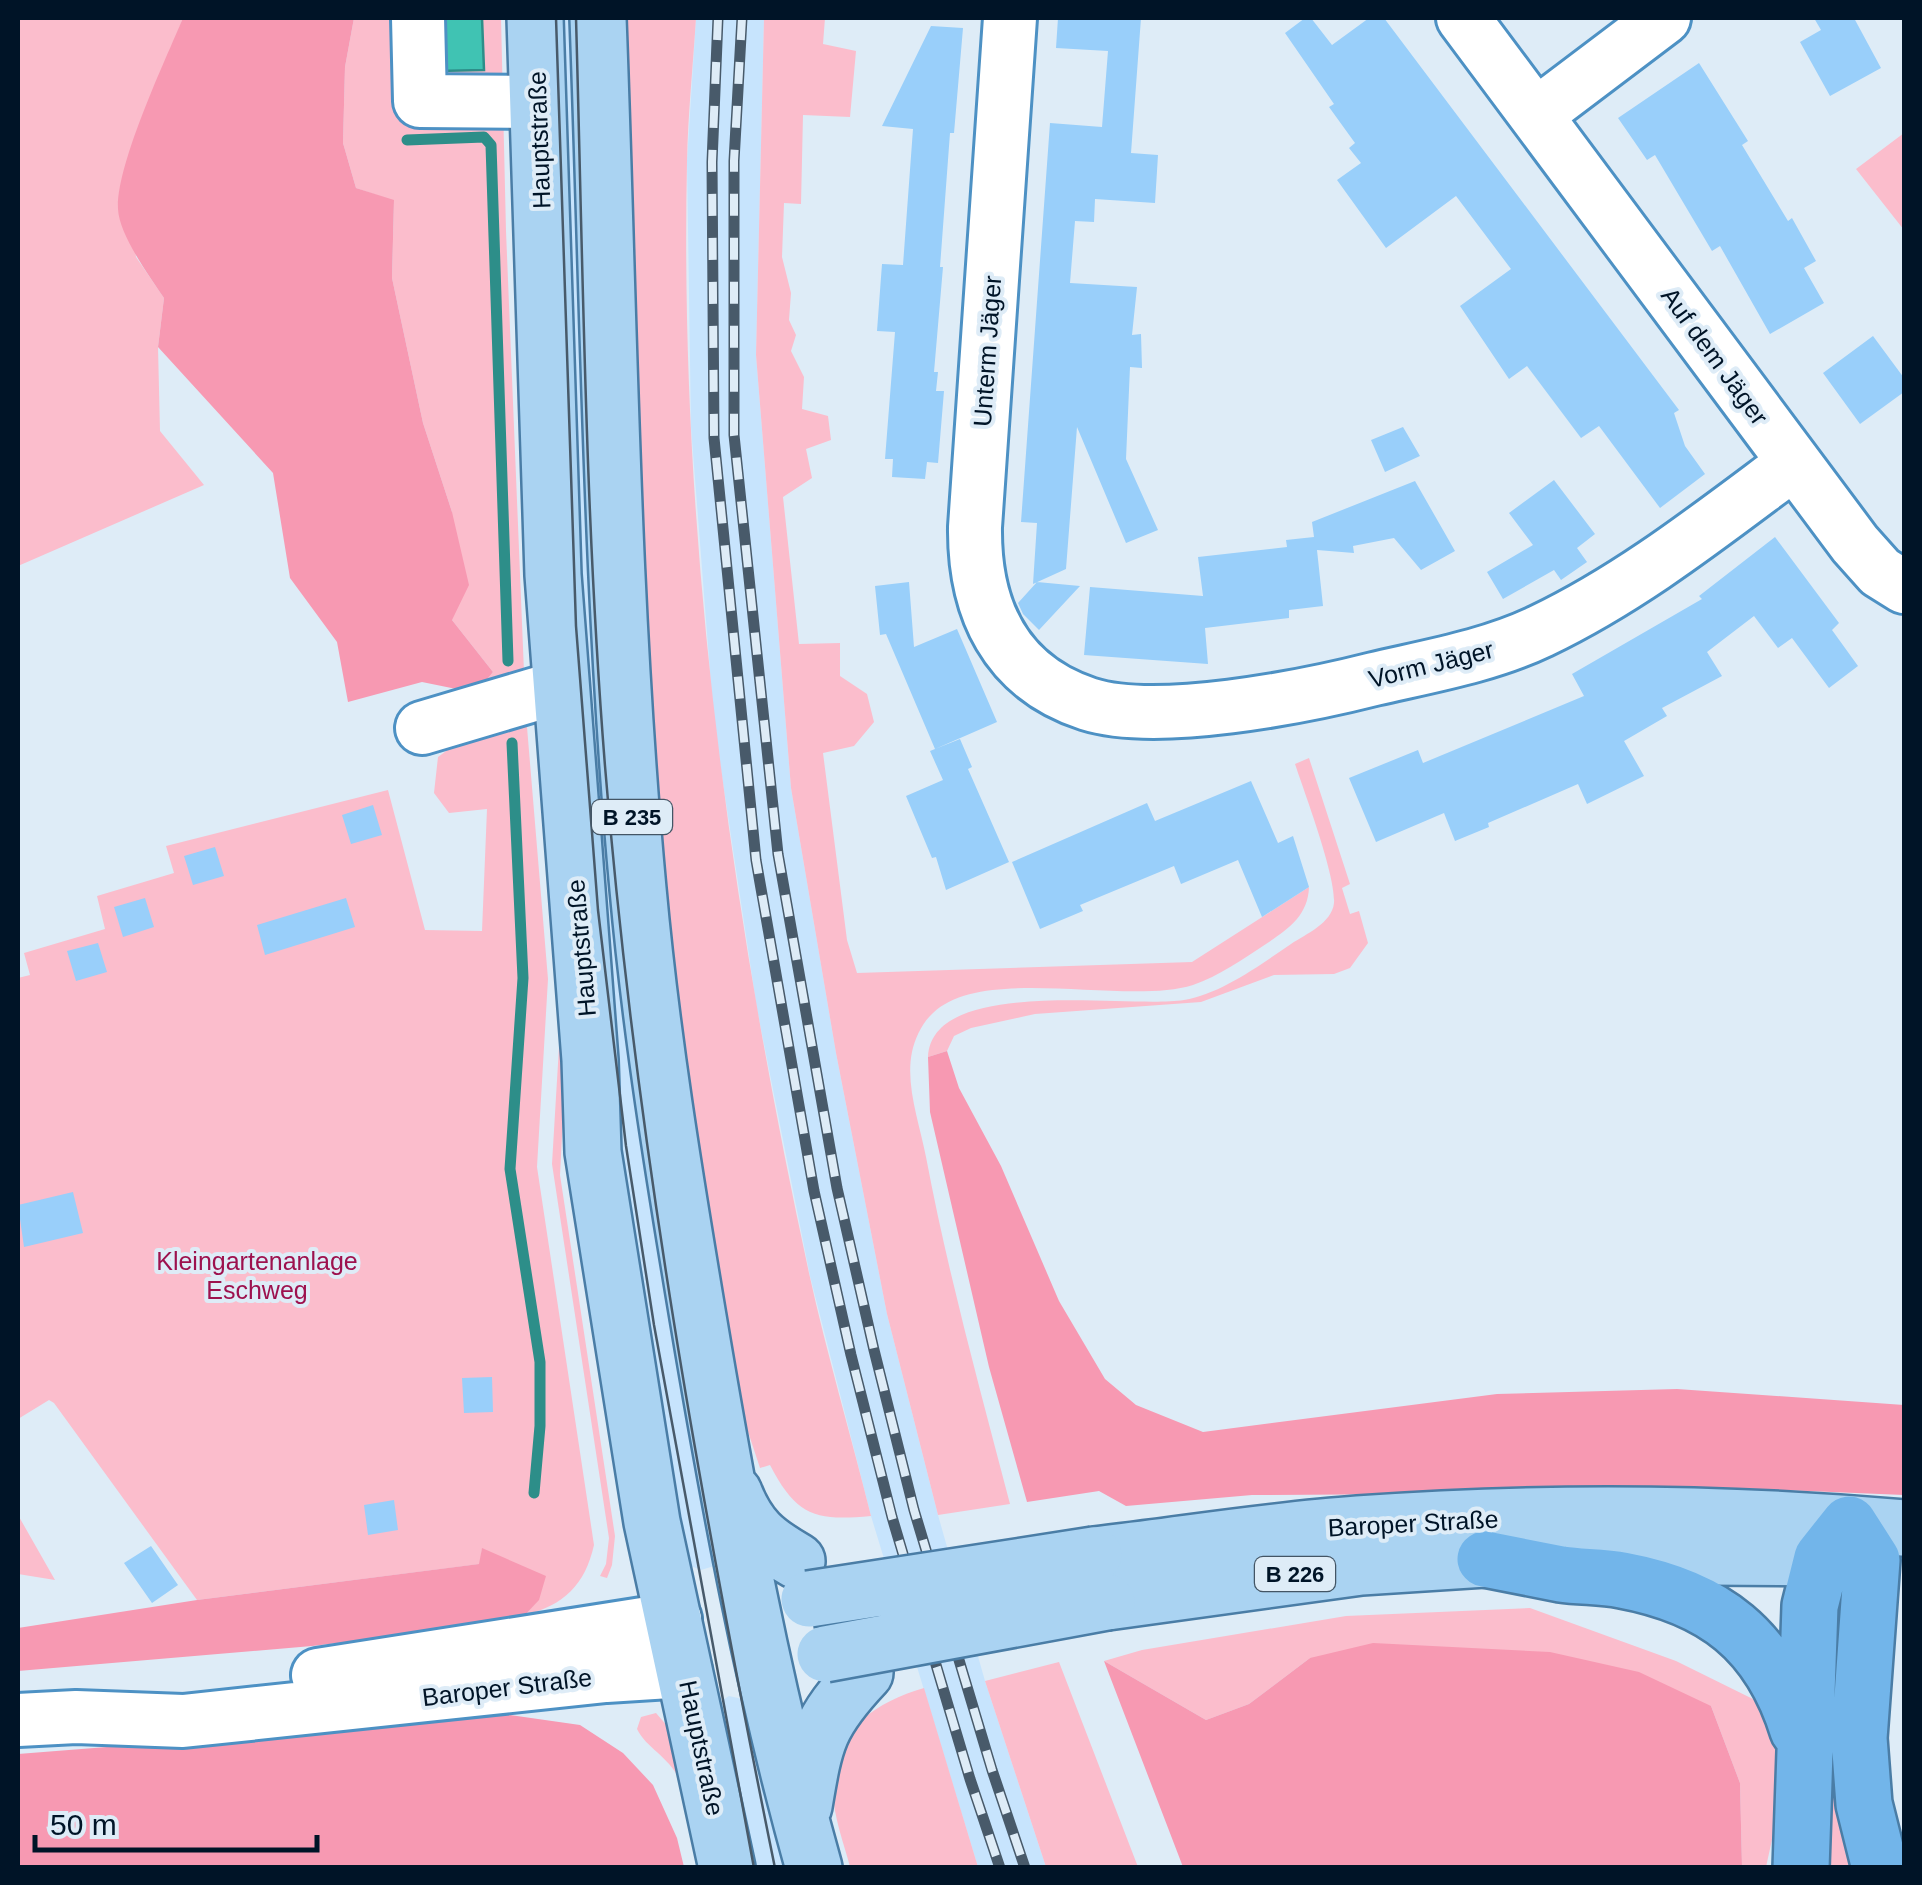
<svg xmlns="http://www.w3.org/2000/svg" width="1922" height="1885" viewBox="0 0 1922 1885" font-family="Helvetica,sans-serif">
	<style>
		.built { fill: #c7e4fd }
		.green { fill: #fbbdcc }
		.forest { fill: #f799b2 }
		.water { fill: #40c3b3; stroke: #2d8e89; stroke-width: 2.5 }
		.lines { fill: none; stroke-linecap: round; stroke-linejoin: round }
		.stream { stroke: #2d8e89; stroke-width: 11 }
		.building { fill: #99cffa }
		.minor-casing { stroke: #4d91c4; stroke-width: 58 }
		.major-casing { stroke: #4a7da6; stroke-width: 60 }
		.highway-casing { stroke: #4a7da6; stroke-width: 60 }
		.minor { stroke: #fff; stroke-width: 52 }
		.major { stroke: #aad3f2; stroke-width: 55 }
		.highway { stroke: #72b5ea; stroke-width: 55 }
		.tram { stroke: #485a6a; stroke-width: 2.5 }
		.rail-casing { stroke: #485a6a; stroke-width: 11 }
		.rail { stroke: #deecf7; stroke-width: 8; stroke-dasharray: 22; stroke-linecap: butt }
		.major-bridge-casing { stroke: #4a7da6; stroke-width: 60; stroke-linecap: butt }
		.major-bridge { stroke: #aad3f2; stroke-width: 55 }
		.labels { text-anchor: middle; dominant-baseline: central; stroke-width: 8; stroke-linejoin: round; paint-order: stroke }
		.shield { fill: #deecf7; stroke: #435565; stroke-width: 2.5 }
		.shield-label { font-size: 22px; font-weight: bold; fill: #001427 }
		.street-label { font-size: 25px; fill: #001427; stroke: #deecf7 }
		.park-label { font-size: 25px; fill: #9d114e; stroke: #deecf7 }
	</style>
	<rect width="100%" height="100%" fill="#deecf7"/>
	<!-- built -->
	<path class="built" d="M547,18h40l134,1542 -7,6 -13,4 -15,-6 -76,-468z
		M696,18h68l-8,337 35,433 45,265 51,261 51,201 47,166 61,186h-68l-107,-351 -61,-240 -53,-267 -43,-286 -23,-296 -4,-266z
		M729,1696l18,4 8,18 30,149h-40l-33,-160z"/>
	<!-- green -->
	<path class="green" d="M18,18h165l-57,148 10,91 28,41 -6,49 2,84 44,54 -186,81z
		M354,18h147l5,213 18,441 -48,21 17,-21 -41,-52v-108l-29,-89 -31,-145 2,-77 -38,-13 -13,-45 2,-76z
		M619,18h77c-3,48 -8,96 -9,144 -8,373 43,747 122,1111 18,82 42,162 62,243 -55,5 -74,1 -101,-51l-10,3 -34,-103 -78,-585z
		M764,18h61l-2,26 33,7 -6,66 -47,-2 -2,89 -17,-1 -2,54 9,36 -2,27 7,15 -5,16 13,26 -2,32 26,7 3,24 -25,9 6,29 -29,19 16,147 41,-1v33l27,18 7,28 -20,24 -31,7 24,187 10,33 335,-11 117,-75c-1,29 -21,42 -43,57 -23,15 -47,32 -73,41 -67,21 -209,-21 -260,28 -11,10 -18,25 -21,39 -7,33 8,73 14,105 22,117 54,232 84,347l-72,11 -51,-201 -51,-261 -45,-265 -35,-433z
		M1904,133v97l-48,-61z
		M526,715l22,264 -11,188 57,378c-9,40 -30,60 -69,70l14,-16 -57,-50 -2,15 -283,36 -143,-197 -5,-3 -31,19v-441l12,-3 -6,-22 81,-24 -8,-33 77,-23 -8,-27 222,-56 37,140 57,1 5,-122 -38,4 -15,-20 4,-36 30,-22z
		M1309,758l41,126 -8,4 8,26 9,-3 9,32 -18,25 -16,6 -60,1 -73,27 -166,12 -64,14 -17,8 -7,15 -19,6c4,-82 201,-48 256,-57 37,-6 76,-35 107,-56 15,-10 41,-21 43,-41 2,-27 -29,-109 -39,-139z
		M563,980h7l-10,195 55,361 -3,29 -5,13 -7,-2 6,-12 3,-26 -57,-374z
		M18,1515l37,65 -37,-6z
		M1530,1608l146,53 81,40 18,48v77l-9,41h-24l-2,-84 -29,-77 -401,-48 -61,46 -43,16 -102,-59 38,-11 204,-34z
		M1059,1662l79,205h-92l-61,-186z
		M924,1688l54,179h-128c-6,-23 -17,-52 -17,-76 0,-60 40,-88 91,-103z
		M656,1713l19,22 6,47c-13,-27 -34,-33 -44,-53l4,-12z
		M1821,1737h16l4,93 11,37 -33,1z"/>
	<!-- forest -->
	<path class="forest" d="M183,18h171l-9,49 -2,76 13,45 38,12 -2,78 31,145 29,89 17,73 -17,35 41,52 -17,21 -54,-11 -74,20 -11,-60 -47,-64 -17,-105 -115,-126 6,-49c-14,-21 -45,-63 -46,-89 -2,-44 47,-148 65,-191z
		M947,1051l12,37 42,78 58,135 46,78 31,26 67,27 294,-38 180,-5 227,16v90l-170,-7 -205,-1 -107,7 -170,1 -126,11 -27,-15 -72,11 -38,-135 -59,-255 -2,-55z
		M482,1548l64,28 -7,24 -14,15 -57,13 -156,18 -294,25v-43l179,-28 282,-36z
		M1373,1643l177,9 89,20 72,34 29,77 2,84h-559l-79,-206 102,59 43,-16 61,-46z
		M510,1715l70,10 43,28 30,32 24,53 7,29 -666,1v-114z"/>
	<!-- water -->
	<path class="water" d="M436,18h46l2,52 -47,1z"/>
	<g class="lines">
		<!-- stream -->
		<path class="stream" d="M407,140l77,-3 7,8 17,516
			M512,743l11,235 -13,191 30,193v64l-6,67"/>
	</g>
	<!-- building -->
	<path class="building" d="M1058,18h83l-10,135 27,2 -3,48 -60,-4 -1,23 -19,-1 -5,62 67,4 -5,48 9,-1 1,34 -12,-1 -4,92 32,71 -32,13 -49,-116 -11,142 -33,15 4,-61 -16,-1 29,-399 52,4 6,-76 -52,-3z
		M1305,18h6l21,27 37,-27h15l295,392 -5,3 11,33 20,28 -45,34 -61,-82 -18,12 -54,-72 -18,13 -49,-73 51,-37 -55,-73 -70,52 -49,-68 24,-17 -12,-15 6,-5 -26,-36 5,-3 -49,-71z
		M1814,18h40l27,50 -51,28 -30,-54 21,-12z
		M931,26l32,2 -9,105h-4l-10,134h3l-9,105h4l-2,19h8l-6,72 -11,-1 -2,17 -33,-2 1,-18h-8l10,-127 -18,-1 5,-67 21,1 10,-136 -31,-3z
		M1699,63l49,78 -6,4 46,76 4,-3 24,43 -12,7 20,35 -54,31 -50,-88 -8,5 -57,-96 -8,5 -29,-42z
		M1873,336l31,42v14l-44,32 -37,-51z
		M1403,427l17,29 -35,16 -14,-32z
		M1554,480l41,54 -18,14 10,14 -26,18 -7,-10 -51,29 -16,-27 46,-27 -24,-32z
		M1415,481l40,70 -34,19 -27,-32 -41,8 1,7 -37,-3 6,56 -34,4v8l-84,10 3,36 -124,-9 6,-68 113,9 -5,-39 89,-10 -1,-7 28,-3 -2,-15z
		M1775,537l64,86 -7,7 26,36 -29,22 -37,-50 -14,10 -24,-32 -47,36 15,24 -60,32 5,8 -43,25 20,35 -57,28 -9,-20 -90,39 1,4 -34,14 -11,-28 -68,29 -27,-64 69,-28 5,13 161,-67 -12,-22 130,-75 -3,-3z
		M909,582l5,65 43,-18 40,93 -62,27 -49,-115 -6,1 -5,-49z
		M1037,582l43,4 -41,44 -16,-16 -5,-11z
		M960,739l12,28 -4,2 41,93 -63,28 -10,-33 -4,1 -26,-62 37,-16 -13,-29z
		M1251,781l27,62 15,-7 16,51 -47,30 -24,-57 -57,24 -7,-18 -94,39 3,6 -43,18 -28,-67 135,-59 8,18z
		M373,805l9,30 -31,9 -9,-29z
		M215,847l9,29 -31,9 -9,-29z
		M145,898l9,29 -31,10 -9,-30z
		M346,898l9,29 -90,28 -8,-30z
		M98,943l9,29 -31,9 -9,-30z
		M73,1192l10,41 -59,14 -6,-42z
		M492,1377l1,35 -29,1 -2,-35z
		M394,1500l4,30 -30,5 -4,-30z
		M151,1546l27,39 -26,18 -28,-40z"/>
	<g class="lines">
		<defs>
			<path id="minor" d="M418,18l2,83 118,1
				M1010,18l-35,509c-1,82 30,150 113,177 69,22 215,-7 286,-25 56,-13 115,-23 167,-48 92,-44 172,-108 253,-168
				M1463,18l392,526 25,28 24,15
				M1537,114l127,-96
				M422,728l138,-41
				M318,1675l357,-56
				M18,1720l58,-3 107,4 423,-45 79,-5"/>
			<path id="major" d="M535,18l18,557 37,485 3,92 59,370 75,346
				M598,18c11,290 13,582 40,871 13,144 36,285 60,428 31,185 65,370 116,551
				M734,1493c14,36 30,49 63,68
				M1094,1555c88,-10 176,-25 264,-31 181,-13 366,-12 546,4
				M1107,1602l254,-35 124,-8 76,-3 270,2
				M804,1806c11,-66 14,-83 61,-133"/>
			<path id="highway" d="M1485,1559c26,5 51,10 76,15 20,3 41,2 61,6 92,17 148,60 176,150
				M1801,1868l9,-262 12,-48 27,-34 23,36 -13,178 5,66 16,64"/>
		</defs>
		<!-- minor casing -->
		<use href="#minor" class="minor-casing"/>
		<!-- major casing -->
		<use href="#major" class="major-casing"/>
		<!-- highway casing -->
		<use href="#highway" class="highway-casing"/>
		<!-- minor -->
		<use href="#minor" class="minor"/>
		<!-- major -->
		<use href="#major" class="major"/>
		<!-- highway -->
		<use href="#highway" class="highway"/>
		<!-- tram -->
		<path class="tram" d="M556,18l20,608 22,284 28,236 28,179 100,543
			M576,18c7,249 9,499 29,748 30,371 96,738 170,1102"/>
		<defs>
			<path id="rail" d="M718,18l-6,144 2,276 42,422 58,331 37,164 41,162 78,262 30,89
				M742,18l-8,143v274l44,419 59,334 37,162 40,160 78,260 33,98"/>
		</defs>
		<!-- rail casing -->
		<use href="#rail" class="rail-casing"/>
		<!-- rail -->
		<use href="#rail" class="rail"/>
		<defs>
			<path id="major-bridge" d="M809,1599l285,-44
				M825,1654l282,-52"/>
		</defs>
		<!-- major-bridge casing -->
		<use href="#major-bridge" class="major-bridge-casing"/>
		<!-- major-bridge -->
		<use href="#major-bridge" class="major-bridge"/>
	</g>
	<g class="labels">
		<!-- shield labels -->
		<g class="shield">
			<rect x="592" y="800" width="80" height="34" rx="8"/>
			<rect x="1255" y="1557" width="80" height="34" rx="8"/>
		</g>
		<g class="shield-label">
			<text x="632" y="817">B 235</text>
			<text x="1295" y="1574">B 226</text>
		</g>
		<!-- street labels -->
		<g class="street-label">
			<text transform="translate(539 140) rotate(-92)">Hauptstraße</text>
			<text transform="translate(987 351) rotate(-86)">Unterm Jäger</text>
			<text transform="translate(1715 356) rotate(54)">Auf dem Jäger</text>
			<text transform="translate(1431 664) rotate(-14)">Vorm Jäger</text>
			<text transform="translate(581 948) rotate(-95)">Hauptstraße</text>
			<text transform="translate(1413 1523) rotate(-3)">Baroper Straße</text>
			<text transform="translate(507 1687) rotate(-7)">Baroper Straße</text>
			<text transform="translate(702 1748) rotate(78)">Hauptstraße</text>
		</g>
		<!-- park labels -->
		<g class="park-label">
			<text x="257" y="1261">Kleingartenanlage<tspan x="257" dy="29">Eschweg</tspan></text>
		</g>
	</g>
	<!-- border -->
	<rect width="1922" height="1885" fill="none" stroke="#001427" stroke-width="40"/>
	<!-- scale -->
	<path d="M35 1835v15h282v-15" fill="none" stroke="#001427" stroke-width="5"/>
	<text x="50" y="1835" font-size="30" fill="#001427" stroke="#deecf7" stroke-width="8" paint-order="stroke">50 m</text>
</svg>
